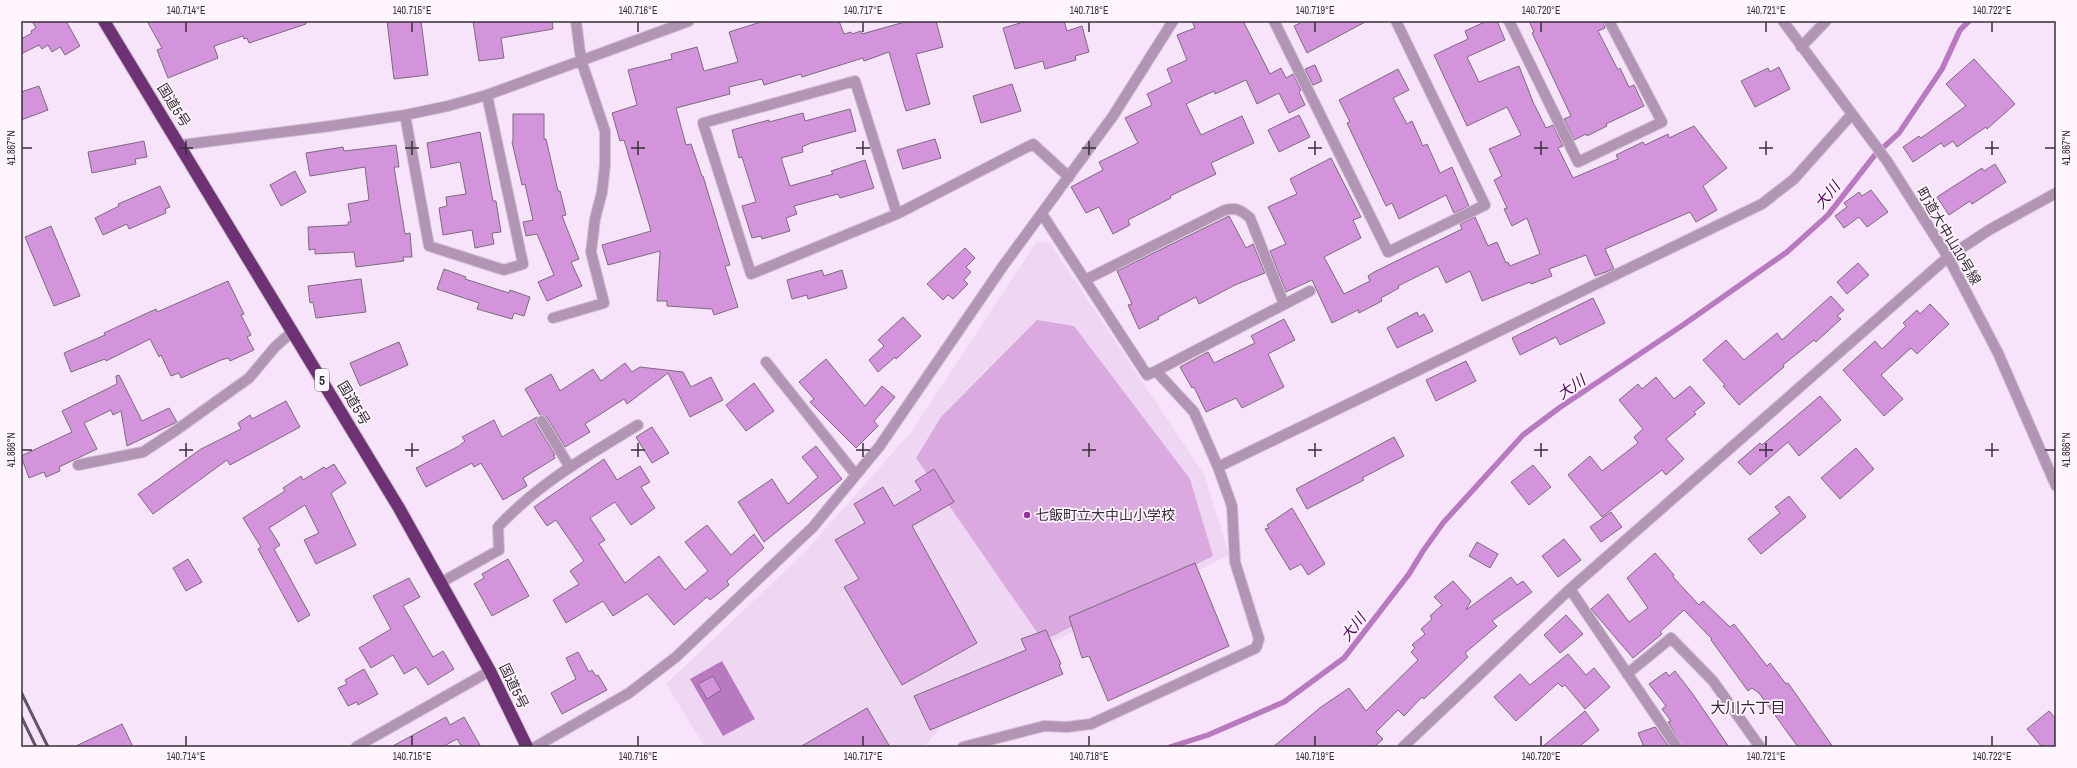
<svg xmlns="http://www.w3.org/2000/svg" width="2077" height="768" viewBox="0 0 2077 768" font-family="'Archivo Narrow','Noto Sans JP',sans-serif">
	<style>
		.built { fill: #efd6f2 }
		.green { fill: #daa9e0 }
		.water { fill: #b879c0 }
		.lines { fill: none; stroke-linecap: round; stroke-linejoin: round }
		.stream { stroke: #b879c0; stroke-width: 5.5 }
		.building { fill: #d494dc; stroke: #7c6b7e }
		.minor-casing { stroke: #d1c0d3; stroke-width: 12 }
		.highway-casing { stroke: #d1c0d3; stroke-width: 14 }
		.minor { stroke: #b295b5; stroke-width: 10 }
		.highway { stroke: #6c3273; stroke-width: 12 }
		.rail { stroke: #615662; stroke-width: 3 }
		.ticks { fill: none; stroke: #372f38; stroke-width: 1.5 }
		.poi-dot { fill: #90329c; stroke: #fef5fe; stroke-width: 1.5 }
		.labels { text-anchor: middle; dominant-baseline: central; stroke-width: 3.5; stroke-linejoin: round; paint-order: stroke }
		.shield { fill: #fef5fe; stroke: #736a73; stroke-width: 1 }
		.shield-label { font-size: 13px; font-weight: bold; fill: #372f38 }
		.street-label { font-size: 14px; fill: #372f38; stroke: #fef5fe }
		.poi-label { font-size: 14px; fill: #372f38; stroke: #fef5fe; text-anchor: start }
		.water-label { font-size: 15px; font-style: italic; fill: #54005d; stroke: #fef5fe }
		.neighbourhood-label { font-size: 15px; fill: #332434; stroke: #fef5fe }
		.neatline { fill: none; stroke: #372f38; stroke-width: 1.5 }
		.ticks-label { font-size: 10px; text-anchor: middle; fill: #372f38 }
	</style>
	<rect width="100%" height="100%" fill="#f8e4fa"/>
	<!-- built -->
	<path class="built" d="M1037,241l14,3 154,232 24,79 -184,91 -101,77 -20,24h-219l-39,-63 136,-129 109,-123z"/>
	<!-- green -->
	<path class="green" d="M1037,320l37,6 116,153 23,77 -170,85 -127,-183 25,-41z"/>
	<!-- water -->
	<path class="water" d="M722,661l33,58 -32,17 -33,-57z"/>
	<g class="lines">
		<!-- stream -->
		<path class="stream" d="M1170,747l38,-12 76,-33 60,-44 65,-84 14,-23 20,-28 80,-88 36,-27 124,-83 104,-73 41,-37 46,-59 25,-23 43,-64 18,-39 9,-9"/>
	</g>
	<!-- building -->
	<path class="building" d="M32,21h34l14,25 -15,9 -5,-8 -8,5 -4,-7 -6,4 -3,-4 -18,9v-15l11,-6 -1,-2 5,-3z
		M147,21h159v3l-57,19 -2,-5 -3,1 -1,-3 -29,10 4,12 -50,20 -11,-28 5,-2z
		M387,21h34l7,54 -34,4z
		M473,21h79l1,8 -52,9 3,20 -25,3z
		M764,21h75l5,13 7,-2 1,2 9,-3 1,3 46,-13h28l7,26 -27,7 14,50 -24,7 -17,-59 -25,9 -1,-3 -61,19 -1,-3 -37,11 -2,-6 -33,8 1,7 -54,14 10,37 5,-1 11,32h1l27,89 -5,1 13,41 -24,8 -2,-6 -45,-3v-5h-10l3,-50 -52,14 -6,-20 49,-14 -27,-91 -4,1 -8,-28 25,-8 -9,-35 44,-11 -1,-5 26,-7 7,24 34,-9 -9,-30z
		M1027,21h37l3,10 15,-5 7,26 -14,4 1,4 -31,9 -2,-8 -28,8 -12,-41z
		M1192,21h51l27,53 11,-6 5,10 7,-4 8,16 -2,2 6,13 -16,8 -10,-20 -22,11 -11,-24 -31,14 -1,-3 -28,13 15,31 41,-19 12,27 -43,20 5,11 -46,22 1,2 -43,22 2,5 -17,9 -14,-27 -13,6 -15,-26 32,-17 -4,-8 39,-19 -13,-25 27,-13 -5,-11 25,-12 -5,-13 20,-9 -10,-25 18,-7z
		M1304,21h63l-60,32 -13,-27z
		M1487,21h10l8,19 -38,17 12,25 40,-16 14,36 13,26 7,-3 10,21 -5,2 15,30 45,-19 -2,-4 27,-13 2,3 23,-11 1,4 25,-12 33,42 -24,18 14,24 -21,12 -6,-10 -85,37 9,20 -19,7 -9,-21 -37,14 3,7 -21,8 -1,-2 -48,19 -12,-30 -24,12 -8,-17 -40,20 1,2 -18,10 1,3 -23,12 -1,-3 -26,13 -20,-43 -26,12 -16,-41 16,-7 -18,-37 29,-13 -7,-15 41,-21 30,59 -8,3 8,18 -37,19 20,37 26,-13 -2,-5 6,-4 88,-43 -2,-5 15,-7 13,29 9,-4 9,21 2,-1 2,4 30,-12 -13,-36 -15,8 -8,-17 3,-1 -13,-28 8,-4 -13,-27 32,-14 -14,-28 -40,19 -33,-71 34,-16 -3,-8z
		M1529,21h74l2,7 -7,3 20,39 2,-2 9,19 5,-2 10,21 -38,18 1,2 -20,10 -1,-2 -12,6 -10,-21 7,-3 -39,-83 2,-1z
		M1974,59l41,45 -28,25 -1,-2 -29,20 -4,-6 -9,6 -3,-4 -28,19 -10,-15 16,-11 2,2 45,-32 -20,-22z
		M1315,65l7,16 -9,4 -8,-16z
		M1779,67l11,22 -35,18 -14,-26 27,-13 2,4z
		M1398,69l11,21 -16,8 14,26 5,-3 11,25 4,-2 13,29 12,-6 17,39 -15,7 -8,-18 -47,24 -7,-16 -6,3 -39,-83 3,-1 -11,-22z
		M1012,84l9,27 -40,12 -8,-27z
		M39,86l9,24 -27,10v-28z
		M850,109l6,22 -45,12 -9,4 1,5 -22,6 9,28 43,-12 -2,-3 34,-11 9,28 -34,10 -2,-4 -44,12 3,8 -11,4 4,13 -28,8 -1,-3 -9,2 -10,-32 14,-4 -14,-45 -3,1 -7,-28 37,-10v2l34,-9 2,8z
		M513,114h31v25h2l12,52h2l6,24 -4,1 17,43 -8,3 11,24 -35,15 -9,-19 16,-7 -17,-41 -11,2 -3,-14 10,-2 -8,-36 -3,1 -10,-43h1z
		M1299,115l11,22 -31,15 -11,-22z
		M480,132l13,69h3l5,31 -9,1 2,11 -19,4 -3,-18 -29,5 -4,-27 8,-2 -1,-9 20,-3 -6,-32 -29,6 -4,-25z
		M935,139l6,19 -38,11 -6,-19z
		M144,141l3,16 -12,2 1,5 -44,9 -4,-21z
		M396,145l3,22h-5l11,67 5,-1 2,24h-9l1,4 -48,6 -2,-15 -39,2v-5l-6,1 -1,-23 40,-2v-3h3l-3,-18 21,-4 -4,-33 -55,9 -4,-23 37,-6 1,4z
		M1995,164l11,18 -34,22 -2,-3 -21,14 -12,-18 45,-29 2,3z
		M295,171l11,21 -25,14 -11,-21z
		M160,186l10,21 -5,2 1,4 -37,16 -2,-5 -24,11 -8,-17 24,-12 -1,-2z
		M1871,190l17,22 -21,15 -8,-10 -15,11 -9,-12 12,-9 -3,-4 15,-11 3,4z
		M1229,216l17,32 7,-4 12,29 -30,12 -36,19 -3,-7 -38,20 1,2 -20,10 -11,-24 4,-1 -15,-33z
		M51,226l29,70 -26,10 -29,-69z
		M965,248l10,10 -9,9 5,5 -7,8 4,4 -15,15 -5,-4 -5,5 -16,-16z
		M1858,263l11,12 -22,19 -10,-12z
		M444,269l22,8 -1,2 44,14 1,-3 20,7 -6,19 -10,-3 -2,6 -35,-10 2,-6 -42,-14z
		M822,270l2,6 18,-6 5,18 -39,11 -1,-4 -15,4 -5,-19z
		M361,279l5,33 -50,6 -3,-16 -3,1 -2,-17z
		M228,281l16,33 -3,1 10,20 -4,2 7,13 -24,11 -2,-3 -7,2 -40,18 -2,-5 -8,3 -10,-21 -2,2 -9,-18 -44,22 -1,-2 -34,13 -7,-19 41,-18 -1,-2 52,-24 1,3z
		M1831,296l13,14 -7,6 4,3 -25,23 -2,-2 -31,25 1,2 -45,38 -16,-19 2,-1 -22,-25 23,-20 18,20 33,-27 5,7z
		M1593,298l12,25 -45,22 -4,-8 -36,18 -8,-17z
		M1930,304l19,20 -32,30 -6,-6 -30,27 22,24 -19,17 -41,-46 32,-29 7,8 24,-23 -3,-3 14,-13 3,4z
		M1417,312l2,5 5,-3 9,17 -36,17 -10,-20z
		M903,317l18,19 -25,23 -1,-2 -17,15 -9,-12 15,-14 -6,-6z
		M1284,319l11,21 -27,14 16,33 -42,21 -6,-10 -30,14 -12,-25 -2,1 -12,-21 28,-15 6,11 41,-20 -4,-7z
		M399,342l9,23 -48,21 -10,-23z
		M826,359l39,47 17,-20 13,11 -21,24 4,5 -22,22 -46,-46 4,-3 -15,-17z
		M1466,361l10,20 -40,20 -10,-21z
		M625,363l7,9 8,-5 43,5 8,15 20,-10 12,23 -33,17 -22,-44 -41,31 -3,-5 -39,25 5,8 -25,15 -18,-30 -7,-2 -15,-26 26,-15 9,17 33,-22 8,12z
		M119,375l23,46 27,-13 8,14 -50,24 -6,-35 -8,4 -2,-5 -27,13 13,26 -38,18 1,4 -14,6 -2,-5 -15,6 -8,-22 51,-24 -10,-21 55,-27 -1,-8z
		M1656,377l18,22 16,-13 15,17 -11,9 2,2 -30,25 18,20 -18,16 -4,-5 -60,47 -34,-42 22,-19 12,15 36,-28 -4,-6 9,-8 -24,-29 19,-16 4,5z
		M754,383l20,28 -28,20 -20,-26z
		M1820,396l21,24 -42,36 -11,-14 -38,33 -12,-13 22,-19 2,2z
		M286,401l14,26 -70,38 -3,-5 -74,54 -15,-20 63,-45 40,-20 -3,-6 12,-8 2,4z
		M537,417l-1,7 19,31h-2l2,3 -32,20 4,8 -24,14 -22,-37 -7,4 -2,-4 -46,24 -10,-19 43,-22 6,-5 -3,-4 32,-17 8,17z
		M652,427l17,26 -17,10 -16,-26z
		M1394,437l10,19 -42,22 2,2 -57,29 -11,-20z
		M816,446l26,33 -78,63 -26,-40 34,-23 16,25 30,-27 -16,-20z
		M1856,448l18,21 -34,30 -19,-21z
		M604,459l13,21 23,-14 10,16 -9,5 14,21 -24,17 -16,-23 -25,16 15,22 -6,4 26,39 34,-27 26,34 23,-19 -23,-29 22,-17 24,30 23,-21 10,14 -37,33 2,4 -19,15 -3,-3 -33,28 -27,-31 -34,22 -10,-15 -37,22 -13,-23 26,-16 -9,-13 14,-10 -28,-41 -9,6 -13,-19z
		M334,464l12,19 -15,10 25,52 -40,19 -12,-24 15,-7 -14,-28 -36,23 11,17 -6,4 36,66 -12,7 -40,-73 3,-2 -18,-29 42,-27 -2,-3 18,-12 2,4 21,-13 2,2z
		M1533,465l18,22 -22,18 -18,-23z
		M934,469l20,33 -42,24 65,117 -75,42 -58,-98 15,-8 -24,-39 30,-17 -11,-19 29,-17 11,19 27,-16 -6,-9z
		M1789,496l17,21 -45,37 -13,-15 32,-26 -5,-6z
		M1292,508l33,56 -17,11 -7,-11 -11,6 -25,-41 4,-1 -2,-3z
		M1611,512l11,15 -21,15 -11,-15z
		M1564,539l17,21 -23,17 -16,-21z
		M1477,542l21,12 -8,14 -21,-12z
		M1655,553l19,22 -1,2 26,28 4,-4 27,26 4,-3 33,42 3,-3 16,21 2,-1 45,64h-35l-39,-54 -7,-5 -4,3 -37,-51 1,-1 -28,-29 -24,22 2,2 -29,24 -42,-49 17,-15 21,28 19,-14 -21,-30z
		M188,559l14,23 -16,9 -13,-23z
		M508,559l21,37 -37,20 -18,-32 10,-6 -2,-4z
		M1195,563l34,83 -121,55 -19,-45 -7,2 -13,-41z
		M1511,577l6,8 6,-4 9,11 -40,29 5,5 -32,27 3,4 -44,42 -2,-2 -18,19 -6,-6 -22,22 7,7 -9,8h-101l48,-40 28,-19 17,23 52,-51 -7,-8 4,-4 -3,-3 13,-11 -4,-5 11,-10 -2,-3 12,-11 -8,-8 19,-16 18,20 -5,9z
		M409,578l11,19 -17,9 30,51 10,-6 11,18 -26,16 -12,-18 -12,7 -11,-19 -22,13 -12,-20 32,-19 -18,-33z
		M1566,615l17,19 -23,19 -16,-18z
		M1046,630l15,34 -2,1 4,9 -133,56 -16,-34 112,-46 -5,-11z
		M578,652l11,20 3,-2 4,6 2,-1 9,15 -45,24 -11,-21 25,-14 -10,-21z
		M1568,654l18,21 8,-7 16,19 -25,22 -20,-24 -3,2 -4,-4 -42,38 -22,-24 26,-23 10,11z
		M364,669l14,25 -20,11 -1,-3 -9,4 -10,-18 9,-4 -2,-4z
		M1675,671l17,22 37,54h-46l-15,-25 3,-1 -9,-12 4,-3 -17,-22 17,-12 3,4z
		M713,676l8,14 -14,9 -9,-15z
		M867,708l23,39h-90z
		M1585,711l14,19 -20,17h-37z
		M2049,711l7,8v28h-14l-15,-18z
		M446,717l4,8 14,-8 17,30h-19l-5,-8 -15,8h-51z
		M122,724l11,23h-59z
		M1655,727l14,20h-25l-6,-14z"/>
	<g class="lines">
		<defs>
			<path id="minor" d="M1274,21l114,231 97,-47 -89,-184
				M1509,21l69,141 84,-40 -53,-101
				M1783,21l104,140 61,96 50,96 58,133
				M1801,47l25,-26
				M405,115l24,131 75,24 19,-6 -36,-169
				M181,145l150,-19 74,-11 43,-9 39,-11 202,-74
				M897,214l-42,-133 -152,42 48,151 146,-60 136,-70 36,33
				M1042,214l105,161 9,-4 38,41 24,55 544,-263 32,-25 58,-65
				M1085,280l140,-70c11,-3 16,0 25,8l34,86
				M553,318l51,-15 -13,-51 4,-33 7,-27 3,-27v-34l-24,-71 -5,-39
				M766,362l90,113
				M1156,371l154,-80
				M542,421l27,45
				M78,465l65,-13 32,-21 74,-53 26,-31 18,-16
				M440,583l59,-33 -1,-23c41,-44 89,-71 140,-102
				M1570,589l107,158
				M1627,674l44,-36 42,43 47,66
				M356,747l134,-76
				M535,747l94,-54 47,-36 137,-130 66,-80 124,-181 110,-150 60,-95
				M963,747l81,-21 23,1 24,-3 165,-76 3,-9 -24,-77 -3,-56 -14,-39
				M1403,747l167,-158 378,-332 41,-27 67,-37"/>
			<path id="highway" d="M104,21l295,487 91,163 37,76"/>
		</defs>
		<!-- minor casing -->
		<use href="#minor" class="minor-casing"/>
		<!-- highway casing -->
		<use href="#highway" class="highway-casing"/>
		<!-- minor -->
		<use href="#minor" class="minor"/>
		<!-- highway -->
		<use href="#highway" class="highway"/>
		<!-- rail -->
		<path class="rail" d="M21,692l27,55
			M21,716l15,31"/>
	</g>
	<!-- ticks -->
	<path class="ticks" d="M186,22v10M412,22v10M638,22v10M863,22v10M1089,22v10M1315,22v10M1541,22v10M1766,22v10M1992,22v10M186,141v14M412,141v14M638,141v14M863,141v14M1089,141v14M1315,141v14M1541,141v14M1766,141v14M1992,141v14M22,148h10M179,148h14M405,148h14M631,148h14M856,148h14M1082,148h14M1308,148h14M1534,148h14M1759,148h14M1985,148h14M2045,148h10M186,443v14M412,443v14M638,443v14M863,443v14M1089,443v14M1315,443v14M1541,443v14M1766,443v14M1992,443v14M22,450h10M179,450h14M405,450h14M631,450h14M856,450h14M1082,450h14M1308,450h14M1534,450h14M1759,450h14M1985,450h14M2045,450h10M186,736v10M412,736v10M638,736v10M863,736v10M1089,736v10M1315,736v10M1541,736v10M1766,736v10M1992,736v10"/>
	<!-- markers -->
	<circle class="poi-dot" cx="1027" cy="515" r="4"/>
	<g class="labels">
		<!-- shield labels -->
		<rect class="shield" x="315" y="369" width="14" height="22" rx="3"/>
		<g class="shield-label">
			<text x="322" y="380">5</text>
		</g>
		<!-- street labels -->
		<g class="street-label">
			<text transform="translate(174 105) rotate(58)">国道5号</text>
			<text transform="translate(1949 236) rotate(59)">町道大中山10号線</text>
			<text transform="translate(354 403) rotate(59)">国道5号</text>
			<text transform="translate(514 686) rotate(64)">国道5号</text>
		</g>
		<!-- poi labels -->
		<g class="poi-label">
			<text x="1035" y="515">七飯町立大中山小学校</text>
		</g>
		<!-- water labels -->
		<g class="water-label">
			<text transform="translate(1827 195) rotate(-51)">大川</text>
			<text transform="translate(1571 387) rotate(-35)">大川</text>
			<text transform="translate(1353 627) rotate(-52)">大川</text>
		</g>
		<!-- neighbourhood labels -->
		<g class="neighbourhood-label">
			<text x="1748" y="707">大川六丁目</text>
		</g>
	</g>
	<!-- border -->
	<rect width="2077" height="768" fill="none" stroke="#fef5fe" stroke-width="44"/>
	<rect x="22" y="22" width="2033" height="724" class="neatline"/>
	<g class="ticks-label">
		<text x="186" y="14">140.714°E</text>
		<text x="412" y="14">140.715°E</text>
		<text x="638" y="14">140.716°E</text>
		<text x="863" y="14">140.717°E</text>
		<text x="1089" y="14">140.718°E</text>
		<text x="1315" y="14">140.719°E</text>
		<text x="1541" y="14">140.720°E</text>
		<text x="1766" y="14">140.721°E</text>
		<text x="1992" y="14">140.722°E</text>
		<text transform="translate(11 148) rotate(-90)" y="4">41.867°N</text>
		<text transform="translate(2066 148) rotate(-90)" y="4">41.867°N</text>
		<text transform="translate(11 450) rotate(-90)" y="4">41.866°N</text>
		<text transform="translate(2066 450) rotate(-90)" y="4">41.866°N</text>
		<text x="186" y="760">140.714°E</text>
		<text x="412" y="760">140.715°E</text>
		<text x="638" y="760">140.716°E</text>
		<text x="863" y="760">140.717°E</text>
		<text x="1089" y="760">140.718°E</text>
		<text x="1315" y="760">140.719°E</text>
		<text x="1541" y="760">140.720°E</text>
		<text x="1766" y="760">140.721°E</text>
		<text x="1992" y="760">140.722°E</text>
	</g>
</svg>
